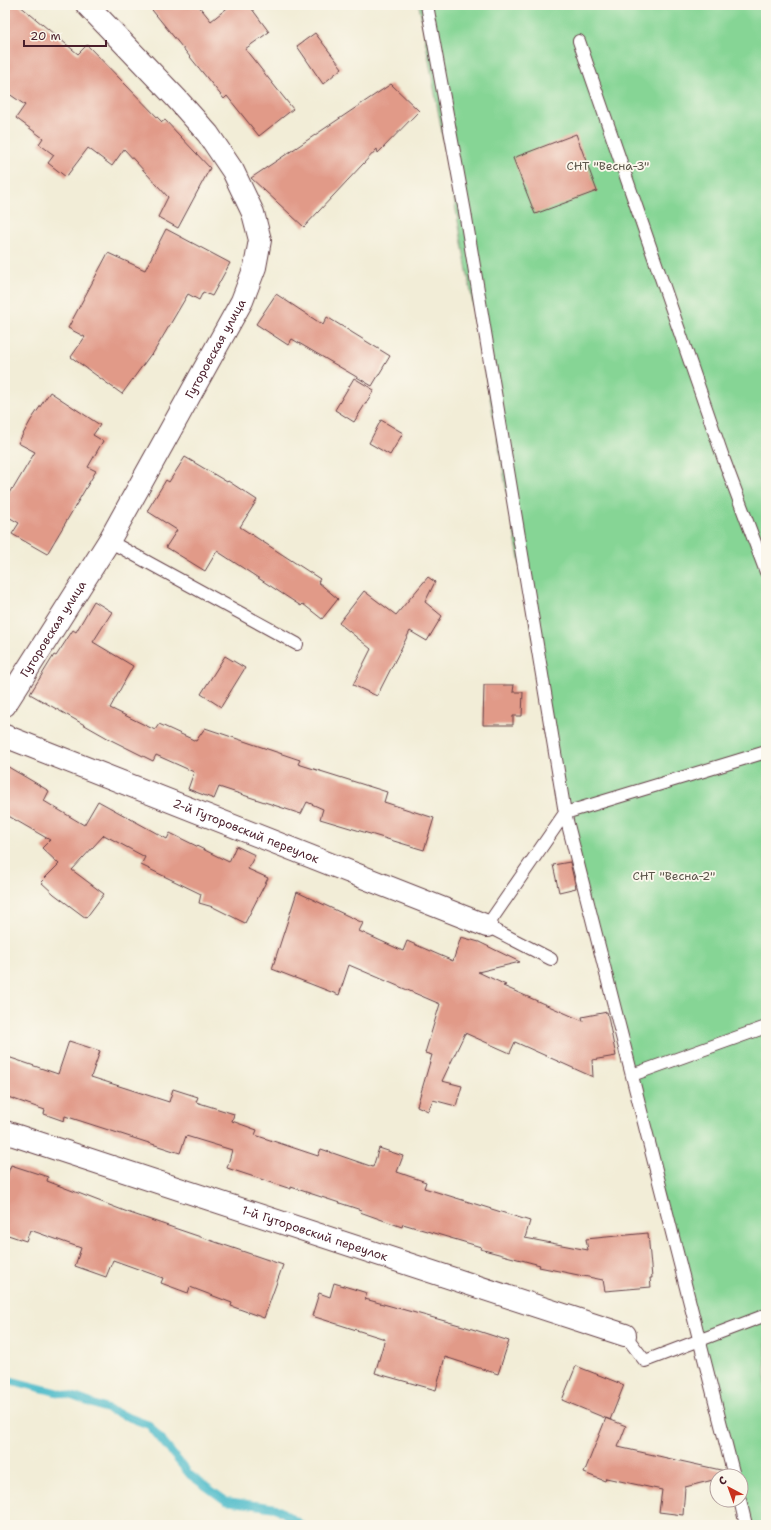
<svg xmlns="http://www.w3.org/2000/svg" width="771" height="1530" viewBox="0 0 771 1530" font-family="'Shantell Sans',sans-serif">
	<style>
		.green { fill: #86d595; stroke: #687a60 }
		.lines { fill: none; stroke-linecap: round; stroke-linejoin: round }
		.stream { stroke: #50bcca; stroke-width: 8 }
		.building { fill: #e19a88 }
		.lane-casing { stroke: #633e45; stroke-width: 14 }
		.street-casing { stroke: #633e45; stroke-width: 24 }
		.lane { stroke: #fff; stroke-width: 12 }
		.street { stroke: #fff; stroke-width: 22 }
		.labels { text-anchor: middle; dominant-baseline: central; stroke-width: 3.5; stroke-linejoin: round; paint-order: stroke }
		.park-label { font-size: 12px; fill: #5c564b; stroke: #fbf7ec }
		.street-label { font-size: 12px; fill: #4a1f2b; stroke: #fbf7ec }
	</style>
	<rect width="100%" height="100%" fill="#fbf7ec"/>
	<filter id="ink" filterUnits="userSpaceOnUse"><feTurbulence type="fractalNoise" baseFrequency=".025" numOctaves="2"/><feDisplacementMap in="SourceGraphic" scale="8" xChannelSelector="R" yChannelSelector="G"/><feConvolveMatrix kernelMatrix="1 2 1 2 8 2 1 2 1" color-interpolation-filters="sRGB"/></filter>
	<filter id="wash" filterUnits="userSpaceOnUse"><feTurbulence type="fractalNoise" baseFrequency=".012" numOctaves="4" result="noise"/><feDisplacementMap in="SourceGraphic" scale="16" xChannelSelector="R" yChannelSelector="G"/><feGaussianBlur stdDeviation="0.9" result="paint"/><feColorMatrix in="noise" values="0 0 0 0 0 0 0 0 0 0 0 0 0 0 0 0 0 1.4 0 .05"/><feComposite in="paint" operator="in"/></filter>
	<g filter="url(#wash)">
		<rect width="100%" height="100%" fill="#f2edd7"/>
		<!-- green -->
		<path class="green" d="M419,5h347v1520h-20l-5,-25v-24h-8l-168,-663z"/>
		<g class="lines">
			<!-- stream -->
			<path class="stream" d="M5,1379l70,18 74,28 41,50 36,26 50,7 26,17"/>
		</g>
		<g id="blocks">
			<!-- building -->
			<path class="building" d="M5,5h14l59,49 9,-9 75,77 3,-2 45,48 -32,60 -20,-11 10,-20 -44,-48 -12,17 -24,-18 -22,29 -18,-14 6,-8 -15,-11 4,-6 -27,-20 9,-13 -20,-14z
				M148,5h50l13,16 20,-16h18l20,27 -24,17 48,60 -34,27 -32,-40 -3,3z
				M315,33l27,35 -19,16 -26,-38z
				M391,84l28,27 -41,42 -1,-4 -73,78 -53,-49z
				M576,134l21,57 -62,23 -22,-56z
				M166,229l64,34 -18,33 -9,-4 -4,8 -11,-6 -36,61 -1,-1 -29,40 -51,-37 14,-20 -17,-9 40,-75 37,17z
				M276,294l47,31 4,-8 63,39 -18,30 -80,-47 -4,6 -32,-21z
				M354,378l20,12 -20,32 -19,-12z
				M50,392l50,33 -7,10 10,6 -15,26 8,4 -49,83 -35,-20 7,-11 -14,-8v-15l7,-12 1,1 22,-37 -17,-9 13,-23z
				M381,420l22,13 -13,22 -21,-12z
				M185,457l42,25 1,-1 29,19 -17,27 80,52 -2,3 20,17 -16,20 -19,-15 -2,2 -84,-55 -12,20 -39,-24 11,-17 -30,-19 19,-31 3,2z
				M428,577l7,5 -10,20 17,14 -15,25 -17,-10 -33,65 -24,-11 18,-36 -32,-26 25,-32 32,24z
				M94,601l18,11 -19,30 40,24 -23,42 45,22 4,-6 37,17 9,-13 95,32 -2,4 89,28 -3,10 50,16 -10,32 -104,-31 3,-10 -16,-7 -6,12 -82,-27 -5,12 -26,-10 6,-17 -38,-17 -3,6 -42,-21 -81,-46 24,-39 2,1 17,-26 3,2z
				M225,656l20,12 -24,39 -20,-13z
				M484,685h30l-1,7h10l-1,24h-9v9h-30z
				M5,765l44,26 -5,10 40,24 14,-24 69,38 3,-6 59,29 7,-16 19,9 -7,14 20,9 -23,45 -32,-16 -14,-4 2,-9 -60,-29 4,-8 -41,-22 -32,35 32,24 -18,24 -32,-24 -13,-12 18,-18 -17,-16 8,-8 -45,-26z
				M570,862l6,26 -17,4 -6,-27z
				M297,892l66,31 -4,8 44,20 4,-10 46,20 8,-24 18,5 41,20 -42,10 28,13 -3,1 80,35 -1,-4 25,-5 9,44 -24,4 1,17 -78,-35 -5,11 -45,-20 -23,48 20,5 -6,20 -23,-6 -5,11 -11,-5 15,-51 -7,-2 15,-49 -91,-39 -10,30 -67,-26z
				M69,1041l31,10 -9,26 78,25 4,-13 25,8 -2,5 38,12 -2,7 25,9 -2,5 63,21 3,-7 52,18 6,-19 24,8 -6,16 29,10 -2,6 106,33 -5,17 63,12 -2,-11 62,-6 4,45h-2l1,9 -46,4 -2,-11 -64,-13 1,-2 -60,-16 1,-2 -78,-23 -1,3 -42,-15 1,-2 -70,-23v2l-64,-21 5,-18 -46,-14 -6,17 -115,-37 -1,5 -20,-7 1,-4 -40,-14v-40l53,18z
				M11,1165l37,12 -1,4 83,32 153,52 -19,53 -33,-12 1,-3 -42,-16 -2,6 -27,-10 2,-5 -50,-18 -7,17 -31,-11 6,-18 -51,-18 -4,11 -21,-7v-54z
				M334,1283l33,10 -2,6 98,27 46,15 -11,33 -53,-17 -9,33 -61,-17 10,-34 -73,-23 7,-23 11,4z
				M576,1366l48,19 -14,35 -48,-20z
				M606,1418l20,8 -8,21 107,24 1,5h-9v3l-32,8 -2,28 -24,-3 3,-22 -56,-12 -1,3 -21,-8z"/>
		</g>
	</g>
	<g filter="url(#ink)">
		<use href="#blocks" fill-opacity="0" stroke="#633e45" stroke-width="1"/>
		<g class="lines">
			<defs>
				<path id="lane" d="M427,5l38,207 100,601 -78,113 64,33
					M579,41l145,419 42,112
					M109,541l188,103
					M632,1075l134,-48
					M625,1335l20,26 121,-46
					M734,1476l-169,-663 201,-61
					M740,1500l6,25"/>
				<g id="street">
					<path id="s1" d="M5,705l104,-164 133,-240 13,-34 5,-27 -7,-27 -20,-42 -25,-37 -32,-36 -89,-93"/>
					<path id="s2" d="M5,736l482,190"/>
					<path id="s3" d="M5,1132l620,203"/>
				</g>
			</defs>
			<!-- lane casing -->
			<use href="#lane" class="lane-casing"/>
			<!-- street casing -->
			<use href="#street" class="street-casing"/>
			<!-- lane -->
			<use href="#lane" class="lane"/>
			<!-- street -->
			<use href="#street" class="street"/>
		</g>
	</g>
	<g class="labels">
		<!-- park labels -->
		<g class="park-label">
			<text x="608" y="166">СНТ "Весна-3"</text>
			<text x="674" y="876">СНТ "Весна-2"</text>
		</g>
		<!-- street labels -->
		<g class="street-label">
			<text stroke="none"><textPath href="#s1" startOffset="414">Гуторовская улица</textPath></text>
			<text stroke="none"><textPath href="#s1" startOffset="90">Гуторовская улица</textPath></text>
			<text stroke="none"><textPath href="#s2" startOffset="259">2-й Гуторовский переулок</textPath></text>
			<text stroke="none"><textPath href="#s3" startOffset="326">1-й Гуторовский переулок</textPath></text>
		</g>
	</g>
	<!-- margin -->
	<rect width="771" height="1530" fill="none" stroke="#fbf7ec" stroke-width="20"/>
	<!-- north arrow -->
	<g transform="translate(729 1488) rotate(319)"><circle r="19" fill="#fbf7ec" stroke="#b4a19f"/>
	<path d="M0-3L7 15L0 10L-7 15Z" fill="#c8321e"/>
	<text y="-6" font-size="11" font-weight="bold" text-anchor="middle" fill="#4a1f2b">С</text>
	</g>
	<!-- scale -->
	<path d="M24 40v6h82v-6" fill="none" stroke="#4a1f2b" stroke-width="2"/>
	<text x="30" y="40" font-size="12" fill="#4a1f2b" stroke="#fbf7ec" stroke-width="3" paint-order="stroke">20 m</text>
</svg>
